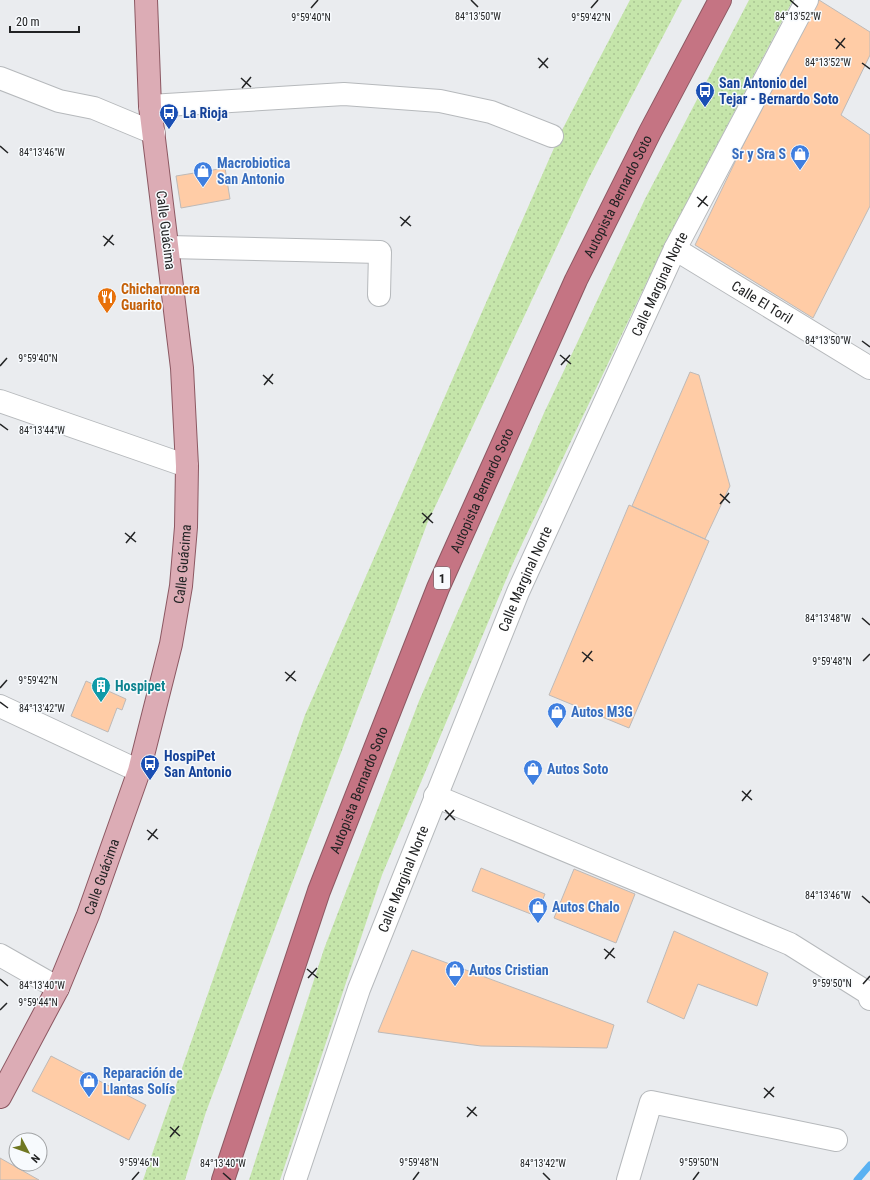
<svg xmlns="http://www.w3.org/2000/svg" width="870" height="1180" viewBox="0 0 870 1180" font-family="'Roboto Condensed',sans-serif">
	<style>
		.grass { fill: url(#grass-dots) }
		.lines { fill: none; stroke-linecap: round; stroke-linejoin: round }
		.stream { stroke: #59b1f2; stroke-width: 7 }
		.building { fill: #ffcca6; stroke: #bebab8 }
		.minor-casing { stroke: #b6b9bc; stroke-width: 24 }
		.major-casing { stroke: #8c5862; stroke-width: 24 }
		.highway-casing { stroke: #8c5862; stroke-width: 24 }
		.minor { stroke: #fff; stroke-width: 22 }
		.major { stroke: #dcacb5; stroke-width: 22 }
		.highway { stroke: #c57483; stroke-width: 22 }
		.ticks { fill: none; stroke: #222324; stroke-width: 1.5 }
		.labels { text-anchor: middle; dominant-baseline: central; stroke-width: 3; stroke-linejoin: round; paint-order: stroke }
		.shield { fill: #f7fafd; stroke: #626465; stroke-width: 1 }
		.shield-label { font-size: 13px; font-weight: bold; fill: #222324 }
		.transit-label { font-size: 14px; font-weight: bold; fill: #164399; stroke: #f7fafd; text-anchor: start }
		.shop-label { font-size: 14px; font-weight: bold; fill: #366cbe; stroke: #f7fafd; text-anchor: start }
		.street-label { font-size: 14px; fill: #222324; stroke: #f7fafd }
		.food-label { font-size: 14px; font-weight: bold; fill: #c56008; stroke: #f7fafd; text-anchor: start }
		.culture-label { font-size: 14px; font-weight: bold; fill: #0d838f; stroke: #f7fafd; text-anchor: start }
		.ticks-label { font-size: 10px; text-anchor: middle; fill: #222324; stroke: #f7fafd; stroke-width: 3; stroke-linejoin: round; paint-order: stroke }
	</style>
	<defs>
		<pattern id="grass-dots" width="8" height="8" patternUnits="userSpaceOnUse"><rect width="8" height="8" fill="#c5e5aa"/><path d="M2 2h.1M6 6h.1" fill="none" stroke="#a9c492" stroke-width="1.8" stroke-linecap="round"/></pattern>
	</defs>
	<rect width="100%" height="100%" fill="#eaecef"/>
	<!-- grass -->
	<path class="grass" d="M630,0h52l-93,178 -162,346 -221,588 -21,68h-42l162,-465 256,-583z
		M749,0h44l-130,248 -150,315 -131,312 -102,305h-31l75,-231 95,-248 125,-288 101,-214z"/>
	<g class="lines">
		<!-- stream -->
		<path class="stream" d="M857,1180l13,-15"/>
	</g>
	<!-- building -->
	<path class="building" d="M813,0h6l51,32v23l-29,60 29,20v71l-57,112 -118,-73z
		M225,168l5,31 -49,9 -5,-32z
		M690,372l9,3 31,111 -25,53 -73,-33z
		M629,505l80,36 -80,187 -80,-33z
		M86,681l40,18 -4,11 -5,-2 -9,24 -37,-16z
		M481,868l64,26 -9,22 -64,-25z
		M574,869l61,25 -19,49 -62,-25z
		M674,931l94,42 -11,33 -59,-22 -14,35 -37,-17z
		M412,950l202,75 -7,23 -126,-2 -103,-14z
		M51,1056l95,49 -17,35 -97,-49z
		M0,1158l39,22h-39z"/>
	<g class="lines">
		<defs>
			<g id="minor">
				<path d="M0,78l59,23 35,7 60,25"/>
				<path d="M150,106l194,-12 96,7 51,11 61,24"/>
				<path d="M168,247l212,5 -1,43"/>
				<path id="s1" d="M675,249l195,119"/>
				<path d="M0,401l187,65"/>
				<path d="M0,706l139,65"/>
				<path d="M435,796l355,148 78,49 2,6"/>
				<path d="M0,955l58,33"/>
				<path id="s2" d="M295,1180l64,-191 159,-397 157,-343 132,-249"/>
				<path d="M628,1180l23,-78 185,38"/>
			</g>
			<g id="major">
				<path id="s3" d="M0,1097l58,-109 30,-73 51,-144 32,-127 10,-58 5,-59 1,-61 -5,-98 -32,-262 -4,-106"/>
			</g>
			<g id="highway">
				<path id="s4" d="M223,1180l96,-289 119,-303 138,-308 74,-148 70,-132"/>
			</g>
		</defs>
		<!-- minor casing -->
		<use href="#minor" class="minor-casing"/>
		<!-- major casing -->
		<use href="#major" class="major-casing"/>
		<!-- highway casing -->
		<use href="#highway" class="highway-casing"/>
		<!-- minor -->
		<use href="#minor" class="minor"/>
		<!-- major -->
		<use href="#major" class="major"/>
		<!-- highway -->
		<use href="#highway" class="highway"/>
	</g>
	<!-- ticks -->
	<path class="ticks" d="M471,0l7,7M790,0l8,7M311,8l7,-8M591,8l7,-8M835,39l10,9M836,49l9,-11M538,58l10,10M862,63l8,6M539,68l9,-10M241,78l10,9M242,88l9,-11M0,146l8,7M697,197l11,9M698,207l9,-11M400,217l11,9M401,226l9,-10M103,236l11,9M104,246l9,-11M862,341l8,6M560,355l11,9M561,365l9,-10M0,366l7,-8M263,375l10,9M264,385l9,-11M0,424l8,6M720,494l10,9M720,504l9,-11M422,513l11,10M423,523l9,-10M125,533l11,9M126,543l9,-11M862,618l8,7M582,652l11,9M863,661l7,-7M583,662l9,-11M285,672l11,9M286,681l9,-10M0,688l7,-8M0,702l8,6M742,791l10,9M742,801l9,-11M445,810l10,10M445,820l9,-10M147,830l11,9M148,840l9,-11M862,896l8,7M604,949l11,9M605,959l9,-11M307,969l11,9M308,978l9,-10M0,979l8,7M863,984l7,-8M0,1010l7,-7M764,1088l10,9M764,1098l10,-11M467,1107l10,9M467,1117l9,-10M170,1127l10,9M170,1137l9,-11M223,1173l8,7M543,1173l7,7M132,1180l7,-8M413,1180l6,-8M693,1180l6,-8"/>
	<!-- icons -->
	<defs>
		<symbol id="bus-pin" viewBox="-11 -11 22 30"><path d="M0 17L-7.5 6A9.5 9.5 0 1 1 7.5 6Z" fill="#1a4fb4" stroke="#f7fafd"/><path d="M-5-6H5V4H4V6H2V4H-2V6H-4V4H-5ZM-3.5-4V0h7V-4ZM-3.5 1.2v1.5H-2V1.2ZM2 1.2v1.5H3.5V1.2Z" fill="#fff"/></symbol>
		<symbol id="shop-pin" viewBox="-11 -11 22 30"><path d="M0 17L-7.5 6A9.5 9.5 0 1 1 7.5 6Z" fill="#3f7fe0" stroke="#f7fafd"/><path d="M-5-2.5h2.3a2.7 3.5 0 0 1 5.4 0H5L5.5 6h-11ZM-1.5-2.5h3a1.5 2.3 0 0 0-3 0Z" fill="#fff"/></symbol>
		<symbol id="restaurant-pin" viewBox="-11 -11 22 30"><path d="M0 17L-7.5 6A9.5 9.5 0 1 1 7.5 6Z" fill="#e8710a" stroke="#f7fafd"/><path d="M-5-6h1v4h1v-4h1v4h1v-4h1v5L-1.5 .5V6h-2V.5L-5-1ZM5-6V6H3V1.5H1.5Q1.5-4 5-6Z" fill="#fff"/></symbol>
		<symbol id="building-pin" viewBox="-11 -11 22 30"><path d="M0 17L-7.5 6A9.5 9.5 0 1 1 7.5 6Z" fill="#0f9aa8" stroke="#f7fafd"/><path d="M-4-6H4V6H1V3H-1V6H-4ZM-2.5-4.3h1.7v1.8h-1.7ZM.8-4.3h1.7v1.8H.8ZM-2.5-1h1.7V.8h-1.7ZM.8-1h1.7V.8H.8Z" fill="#fff"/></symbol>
	</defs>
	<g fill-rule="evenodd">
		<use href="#bus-pin" x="694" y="80" width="22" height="30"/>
		<use href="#bus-pin" x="158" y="102" width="22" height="30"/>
		<use href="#shop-pin" x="789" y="143" width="22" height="30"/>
		<use href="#shop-pin" x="192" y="160" width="22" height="30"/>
		<use href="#restaurant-pin" x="96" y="286" width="22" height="30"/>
		<use href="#building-pin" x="90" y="675" width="22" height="30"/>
		<use href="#shop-pin" x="546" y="701" width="22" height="30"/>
		<use href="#bus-pin" x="139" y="753" width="22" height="30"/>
		<use href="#shop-pin" x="522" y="758" width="22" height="30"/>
		<use href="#shop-pin" x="527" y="896" width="22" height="30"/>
		<use href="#shop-pin" x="444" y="959" width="22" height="30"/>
		<use href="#shop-pin" x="78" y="1070" width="22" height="30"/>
	</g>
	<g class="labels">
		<!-- shield labels -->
		<rect class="shield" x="434" y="567" width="16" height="22" rx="3"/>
		<g class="shield-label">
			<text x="442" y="578">1</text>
		</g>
		<!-- transit labels -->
		<g class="transit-label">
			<text x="719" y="83">San Antonio del<tspan x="719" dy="16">Tejar - Bernardo Soto</tspan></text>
			<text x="183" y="113">La Rioja</text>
			<text x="164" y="756">HospiPet<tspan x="164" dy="16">San Antonio</tspan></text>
		</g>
		<!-- shop labels -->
		<g class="shop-label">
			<text x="786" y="154" text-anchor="end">Sr y Sra S</text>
			<text x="217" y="163">Macrobiotica<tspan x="217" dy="16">San Antonio</tspan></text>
			<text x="571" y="712">Autos M3G</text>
			<text x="547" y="769">Autos Soto</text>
			<text x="552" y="907">Autos Chalo</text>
			<text x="469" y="970">Autos Cristian</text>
			<text x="103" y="1073">Reparación de<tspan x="103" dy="16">Llantas Solís</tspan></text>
		</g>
		<!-- street labels -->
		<g class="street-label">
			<text stroke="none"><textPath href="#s4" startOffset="1061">Autopista Bernardo Soto</textPath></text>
			<text transform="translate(166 230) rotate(83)">Calle Guácima</text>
			<text stroke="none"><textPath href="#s2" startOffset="968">Calle Marginal Norte</textPath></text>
			<text stroke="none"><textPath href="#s1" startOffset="102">Calle El Toril</textPath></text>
			<text stroke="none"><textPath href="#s4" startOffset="737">Autopista Bernardo Soto</textPath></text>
			<text stroke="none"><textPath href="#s3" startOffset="567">Calle Guácima</textPath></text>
			<text stroke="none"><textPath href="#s2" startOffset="644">Calle Marginal Norte</textPath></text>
			<text stroke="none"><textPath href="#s4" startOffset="413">Autopista Bernardo Soto</textPath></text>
			<text stroke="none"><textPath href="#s3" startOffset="243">Calle Guácima</textPath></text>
			<text stroke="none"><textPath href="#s2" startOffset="320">Calle Marginal Norte</textPath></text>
		</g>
		<!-- food labels -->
		<g class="food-label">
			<text x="121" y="289">Chicharronera<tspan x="121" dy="16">Guarito</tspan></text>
		</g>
		<!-- culture labels -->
		<g class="culture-label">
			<text x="115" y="686">Hospipet</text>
		</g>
	</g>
	<g class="ticks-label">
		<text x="798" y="20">84°13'52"W</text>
		<text x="478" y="20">84°13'50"W</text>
		<text x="311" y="21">9°59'40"N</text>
		<text x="591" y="21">9°59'42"N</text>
		<text x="828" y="66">84°13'52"W</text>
		<text x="42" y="156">84°13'46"W</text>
		<text x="828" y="344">84°13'50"W</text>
		<text x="38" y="362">9°59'40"N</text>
		<text x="42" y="434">84°13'44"W</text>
		<text x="828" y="622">84°13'48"W</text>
		<text x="832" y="665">9°59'48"N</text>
		<text x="38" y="684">9°59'42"N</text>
		<text x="42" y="712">84°13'42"W</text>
		<text x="828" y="899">84°13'46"W</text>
		<text x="832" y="987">9°59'50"N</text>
		<text x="42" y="989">84°13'40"W</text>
		<text x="38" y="1006">9°59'44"N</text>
		<text x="139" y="1166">9°59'46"N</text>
		<text x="419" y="1166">9°59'48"N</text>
		<text x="699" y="1166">9°59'50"N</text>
		<text x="223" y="1167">84°13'40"W</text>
		<text x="543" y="1167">84°13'42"W</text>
	</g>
	<!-- north arrow -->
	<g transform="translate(28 1152) rotate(131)"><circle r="19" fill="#f7fafd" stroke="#a2a4a6"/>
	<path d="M0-3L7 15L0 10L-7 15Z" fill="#6f7721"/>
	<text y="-6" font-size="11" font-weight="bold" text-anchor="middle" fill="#222324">N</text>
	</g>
	<!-- scale -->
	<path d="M10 26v6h69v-6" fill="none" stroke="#222324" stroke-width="2"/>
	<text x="16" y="26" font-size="12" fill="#222324" stroke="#f7fafd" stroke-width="3" paint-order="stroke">20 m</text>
</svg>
